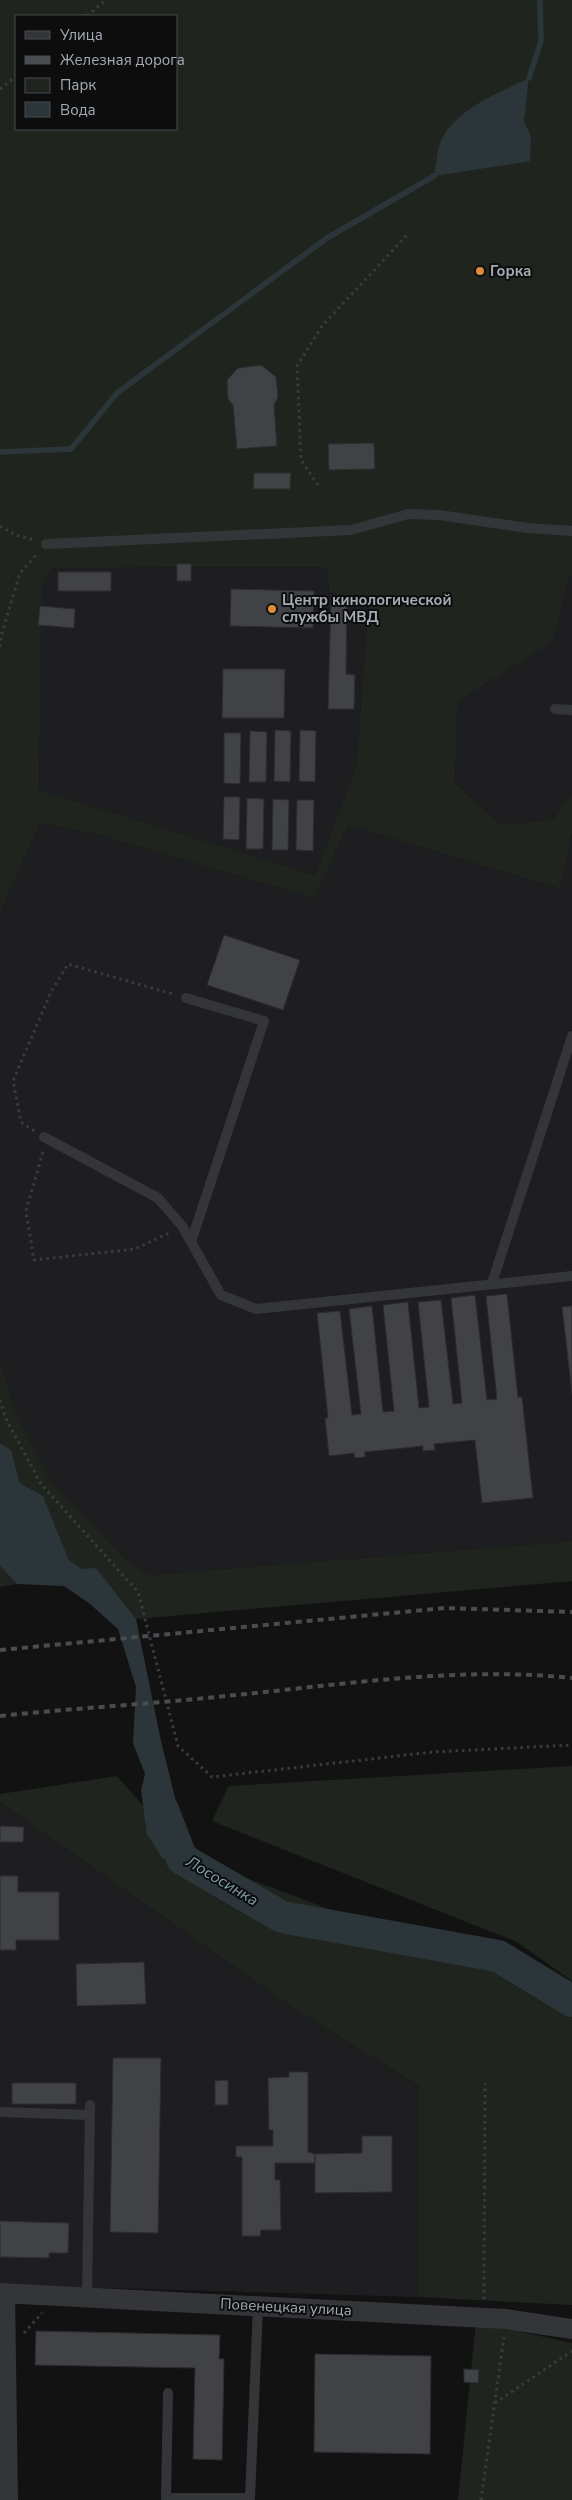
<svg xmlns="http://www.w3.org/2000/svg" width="572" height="2500" viewBox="0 0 572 2500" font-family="'Nunito Sans',sans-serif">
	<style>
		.built { fill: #1e1e20 }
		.green { fill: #1f251e; fill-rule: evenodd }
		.water { fill: #2c363a }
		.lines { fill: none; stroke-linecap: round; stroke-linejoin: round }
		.stream { stroke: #2c363a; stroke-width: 5.5 }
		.river { stroke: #2c363a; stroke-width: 32 }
		.building { fill: #414246; stroke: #2c2c2f }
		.path { stroke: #393c3f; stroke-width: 3; stroke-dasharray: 2.5 4; stroke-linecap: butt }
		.service { stroke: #333538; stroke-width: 10 }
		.minor { stroke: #333538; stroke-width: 20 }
		.rail { stroke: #4a4d50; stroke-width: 4; stroke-dasharray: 6 5; stroke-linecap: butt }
		.poi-dot { fill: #e18c3c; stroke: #0d0d0e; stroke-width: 2 }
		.labels { text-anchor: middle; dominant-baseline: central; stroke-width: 4; stroke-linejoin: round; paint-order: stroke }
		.poi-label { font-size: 15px; font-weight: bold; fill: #a4abb2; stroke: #0d0d0e; text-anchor: start }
		.street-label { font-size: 15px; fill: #a4abb2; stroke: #0d0d0e }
		.water-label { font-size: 16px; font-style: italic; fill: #7e9eab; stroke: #0d0d0e }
	</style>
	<rect width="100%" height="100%" fill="#121213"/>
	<!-- built -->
	<path class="built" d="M327,567l2,26 40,6 -13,168 -41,108 -276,-85 3,-203 10,-19z
		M569,575h3v219l-19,25 -52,6 -46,-42 3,-82 94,-60z
		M40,823l55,11 219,64 34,-73 211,64 13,-56v708l-422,34 -18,-10 -81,-83 -37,-73 -14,-49v-447z
		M0,1802l295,207 124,77v211l-419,-12z"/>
	<!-- green -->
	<path class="green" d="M0,0h572v575h-3l-16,66 -95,60 -3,82 46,42 52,-6 19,-25v39l-12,56 -212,-64 -34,73 -219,-64 -55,-11 -40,90zM16,16h160v113h-160zM529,79l-5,43 -41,-21zM327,567l2,26 40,6 -13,168 -41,108 -276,-85 3,-203 10,-19z
		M0,1360l14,49 37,73 81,83 18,10 422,-34v40l-436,38 -40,-50h-14l-13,-9 -26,-64 -23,-13 -9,-33 -11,-7z
		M0,1566l17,18 -17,3z
		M572,1766v215l-55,-39 -305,-121 17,-35z
		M117,1776l70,80 305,114 80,46v289l-153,-8v-211l-124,-77 -295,-207v-8z
		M476,2322l96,21v157h-114z"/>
	<!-- water -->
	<path class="water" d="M529,78l-5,44 7,14 -1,25 -96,15c2,-11 3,-25 7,-35 15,-33 59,-48 88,-63z
		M0,1443l11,7 9,33 23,13 26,64 13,9 14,-1 40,51 25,122 19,77 10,29 -27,12 -16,-25 -6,-44 4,-16 -12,-31 3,-56 -18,-58 -28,-25 -26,-18 -47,-2 -17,-18z"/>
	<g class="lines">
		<!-- stream -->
		<path class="stream" d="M529,78l12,-37 -1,-41
			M0,452l71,-3 46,-56 210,-155 107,-62"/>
		<!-- river -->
		<path class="river" d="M163,1810l19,49 100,58 216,39 74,45"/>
	</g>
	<!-- building -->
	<path class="building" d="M261,365l15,12 2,20 -4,8 3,41 -40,3 -4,-44 -5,-6 -1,-19 11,-12z
		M374,443l1,26 -46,1 -1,-26z
		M254,473h37l-1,16h-37z
		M177,564h14v17h-14z
		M58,572h53v19h-53z
		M231,589l83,2 -1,37 -83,-2z
		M331,596l16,1 -1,77 9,1 -1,34h-26z
		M40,606l35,3 -1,19 -36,-3z
		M223,669h62l-1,49h-62z
		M275,730l16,1 -1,51 -16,-1z
		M300,730l16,1 -1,51 -16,-1z
		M250,731l17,1 -1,50h-17z
		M224,733h17l-1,51 -16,-1z
		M224,797h16l-1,43 -16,-1z
		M247,798l17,1 -1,50h-17z
		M273,799l16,1 -1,50h-16z
		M297,800h17l-1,51 -17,-1z
		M224,935l76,25 -17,50 -76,-25z
		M507,1294l11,103h4l11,101 -51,5 -7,-63 -41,4 1,6 -12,1v-5l-58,6v5l-10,1 -1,-5 -25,3 -4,-38h3l-11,-105 23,-2 12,104 9,-1 -12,-105 23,-3 11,106 11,-1 -11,-106 25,-3 11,106 10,-1 -11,-105 23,-2 12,104 9,-1 -11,-105 24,-3 12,105 10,-1 -11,-103z
		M572,1306v88l-10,-87z
		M0,1826l24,1 -1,15h-23z
		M0,1876h18v16h41v48h-43v10h-16z
		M144,1962l2,42 -69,2 -1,-42z
		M113,2058h48l-3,175 -48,-1z
		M289,2072h19v80l7,2v9h-40v17h5l1,50h-20l-1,6h-18v-79h-6v-11h37v-16h-4l-1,-52 21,-1z
		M228,2080v25h-13v-24z
		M12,2083h64v21h-64z
		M362,2136h30v56l-77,1v-39l47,-1z
		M0,2221l69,2 -1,30h-19v5l-49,-1z
		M36,2331l184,4 -1,24h5l-2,101 -29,-1 2,-91 -160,-3z
		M315,2354l116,2 -1,98 -116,-2z
		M464,2369l15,1 -1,13 -14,-1z"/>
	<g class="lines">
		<!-- path -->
		<path class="path" d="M87,16l19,-16
			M0,89l16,-13
			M318,485l-17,-25 -4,-94 25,-40 86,-92
			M0,526l16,9 18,5
			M0,647l2,-14 18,-60 17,-19
			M34,1131l-13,-9 -8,-41 38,-89 17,-28 105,30
			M43,1152l-17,59 8,49 101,-11 34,-16
			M0,1400l5,17 36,67 97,108 40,154 34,31 221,-25 139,-7
			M484,2299l1,-216
			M24,2333l18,-20
			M495,2403l77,-52
			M481,2500l23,-163"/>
		<!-- service -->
		<path class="service" d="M46,544l305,-14 57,-16 31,1 89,13 44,3
			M555,709l17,1
			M186,998l78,23 -73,221 30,53 35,14 316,-33
			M44,1137l114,61 24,28 9,16
			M492,1283l80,-247
			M0,2112l90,3
			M87,2297l3,-192
			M168,2393l-2,105h84l8,-192"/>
		<!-- minor -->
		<path class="minor" d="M0,2293l506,26 66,10
			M5,2293l3,207"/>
		<!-- rail -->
		<path class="rail" d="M0,1650l445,-42 127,4
			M0,1716c75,-8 151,-12 226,-20 114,-11 231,-30 346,-18"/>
	</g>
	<!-- markers -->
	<g class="poi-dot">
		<circle cx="480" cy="271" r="5"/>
		<circle cx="272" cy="609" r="5"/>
	</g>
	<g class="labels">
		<!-- poi labels -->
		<g class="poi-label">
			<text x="490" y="271">Горка</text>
			<text x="282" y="600">Центр кинологической<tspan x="282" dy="17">службы МВД</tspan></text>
		</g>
		<!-- street labels -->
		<g class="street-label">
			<text transform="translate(286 2307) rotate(3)">Повенецкая улица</text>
		</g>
		<!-- water labels -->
		<g class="water-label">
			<text transform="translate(222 1881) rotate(31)">Лососинка</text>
		</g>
	</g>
	<!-- legend -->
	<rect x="15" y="15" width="162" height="115" fill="#0d0d0e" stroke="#494c50"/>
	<rect x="25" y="31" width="25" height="8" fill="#333538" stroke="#494c50"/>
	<text x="60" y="40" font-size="15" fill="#a4abb2">Улица</text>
	<rect x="25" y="56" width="25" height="8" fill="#4a4d50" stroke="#494c50"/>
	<text x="60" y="65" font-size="15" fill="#a4abb2">Железная дорога</text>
	<rect x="25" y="78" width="25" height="15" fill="#1f251e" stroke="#494c50"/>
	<text x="60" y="90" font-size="15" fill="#a4abb2">Парк</text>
	<rect x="25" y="102" width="25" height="15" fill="#2c363a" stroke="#494c50"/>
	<text x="60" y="115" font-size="15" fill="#a4abb2">Вода</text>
</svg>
